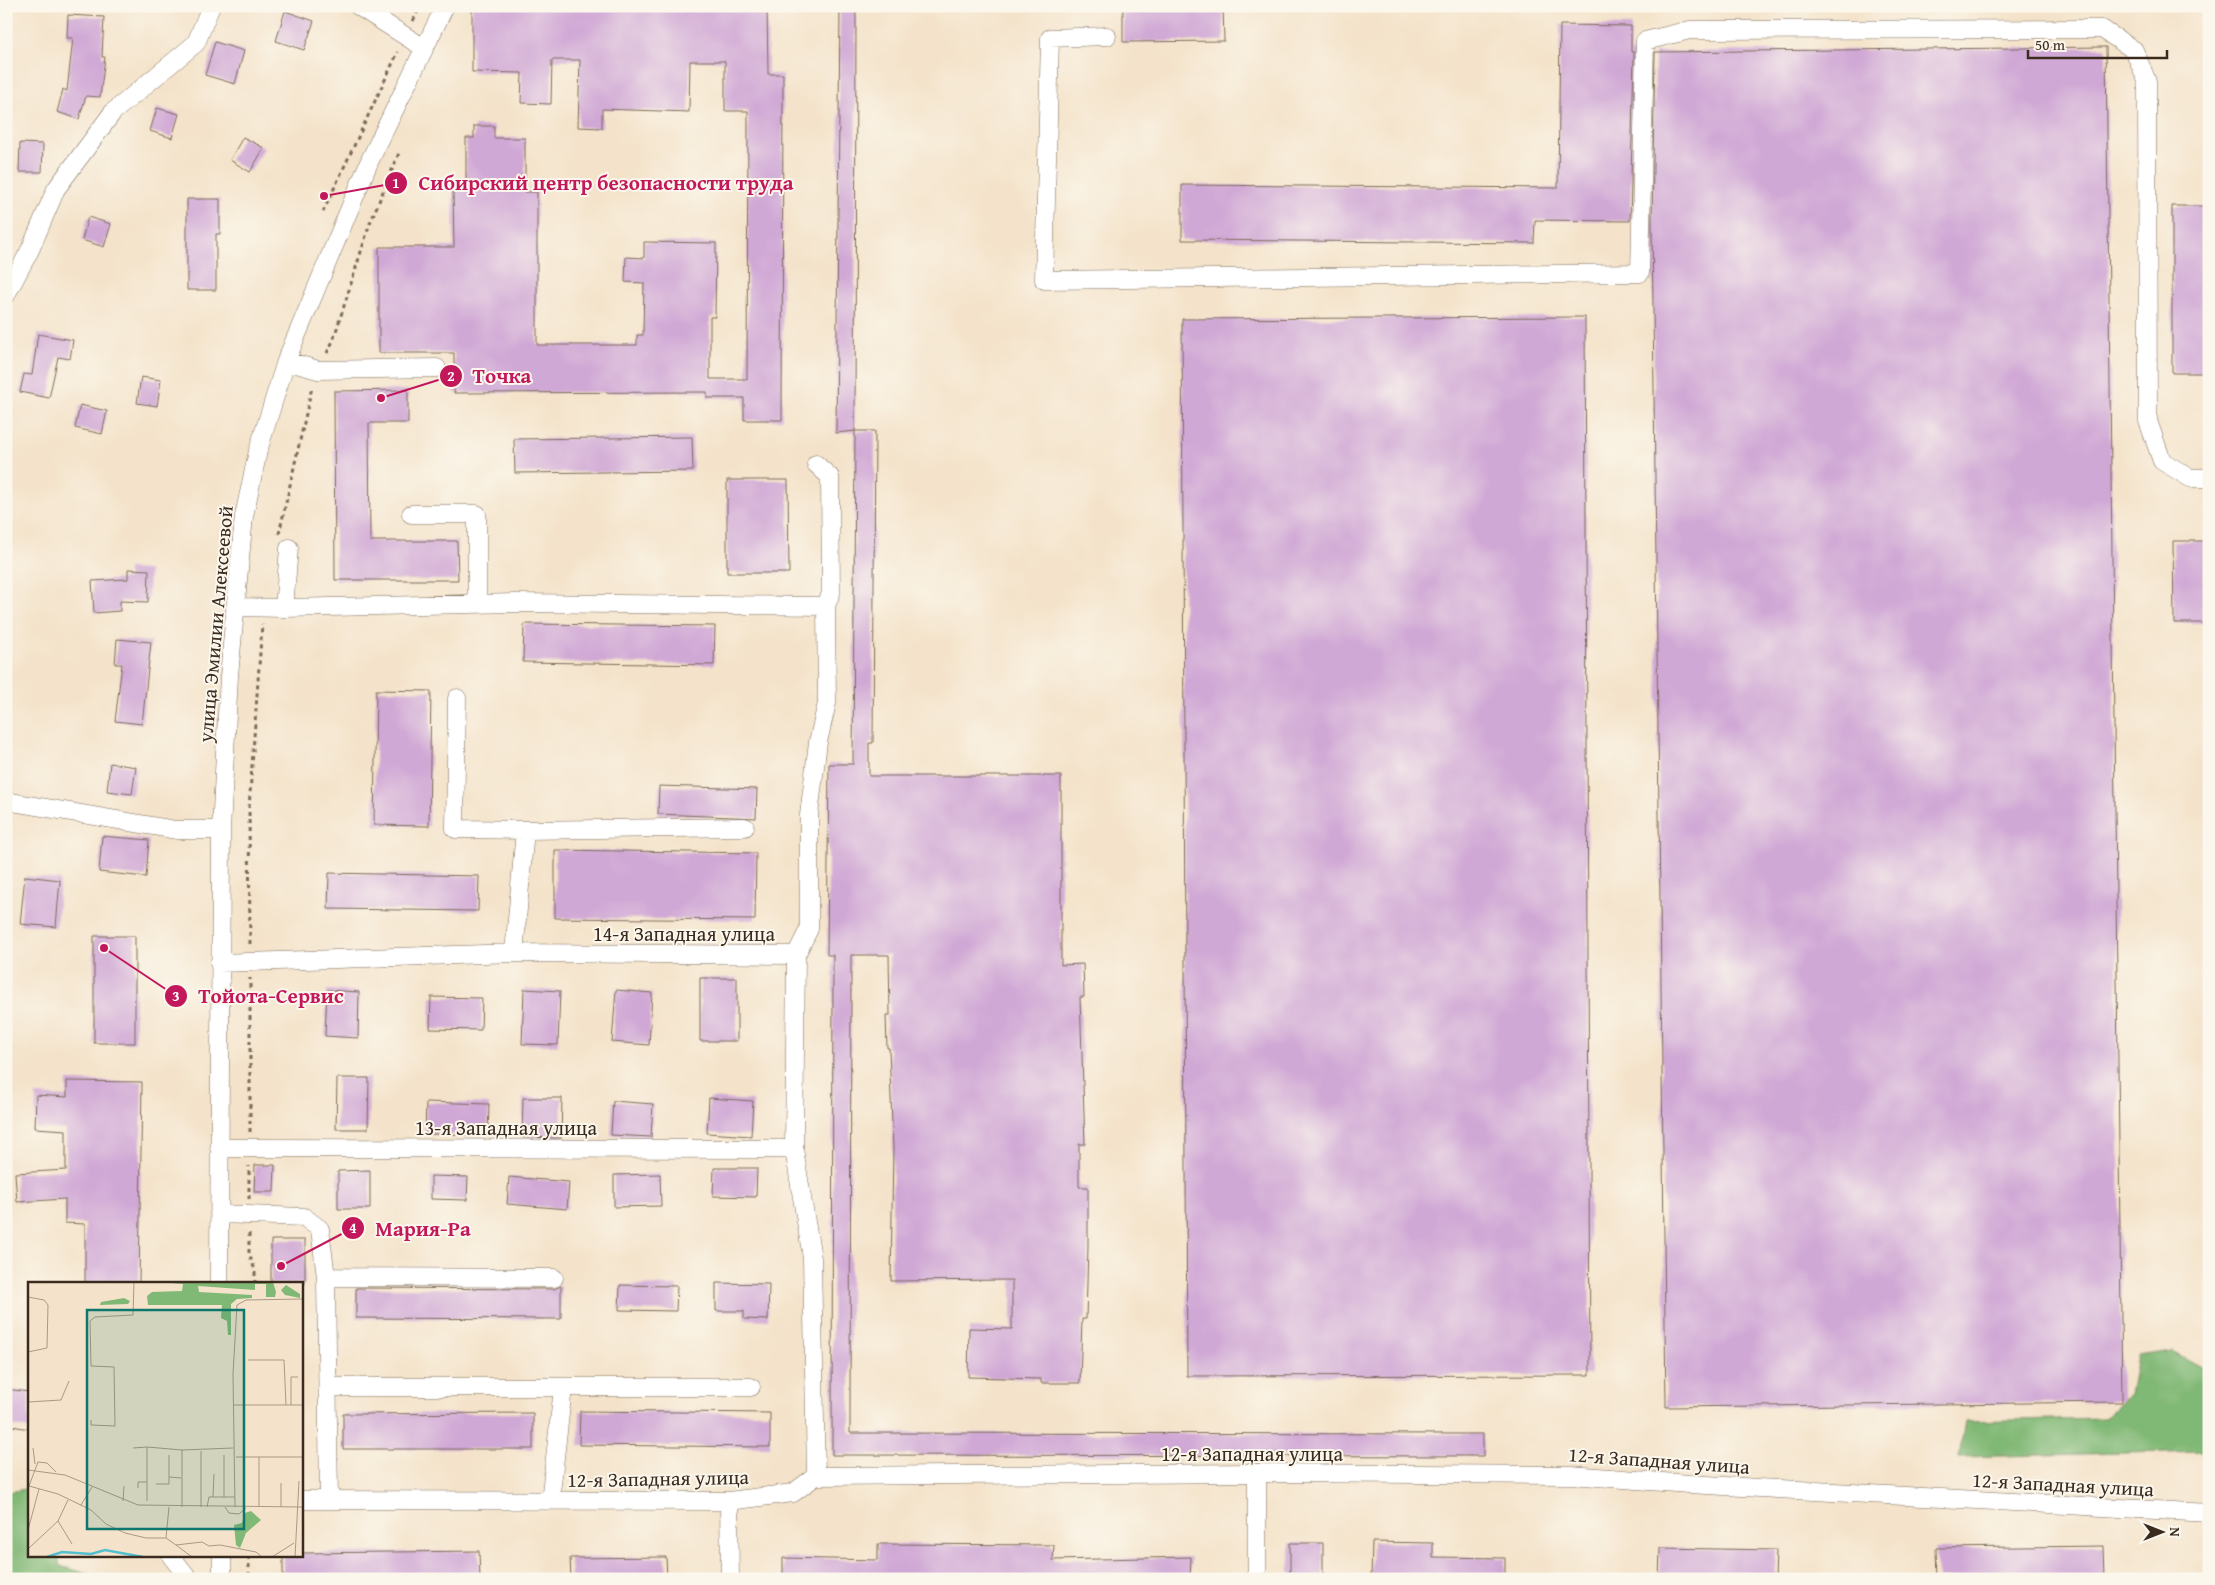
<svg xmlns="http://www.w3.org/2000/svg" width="2215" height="1585" viewBox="0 0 2215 1585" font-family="'Gentium Book Plus',serif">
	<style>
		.forest { fill: #80b875; stroke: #5e714a }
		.building { fill: #d0a8d5 }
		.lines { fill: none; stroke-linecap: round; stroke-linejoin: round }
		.minor-casing { stroke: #7c6b5a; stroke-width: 19 }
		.path { stroke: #7c6b5a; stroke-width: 3; stroke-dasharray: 4 4; stroke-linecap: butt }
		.minor { stroke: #fff; stroke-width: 18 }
		.labels { text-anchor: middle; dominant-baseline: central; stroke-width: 4; stroke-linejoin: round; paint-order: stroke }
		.street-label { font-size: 20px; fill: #3b2a1e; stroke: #fbf7ec }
		.inset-river { fill: none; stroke: #54bfcf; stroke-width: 2.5 }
		.inset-road { fill: none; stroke: #aa9985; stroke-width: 1 }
		.view { fill: #0f766e; fill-opacity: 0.15; stroke: #0f766e; stroke-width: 2.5 }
		.inset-edge { fill: none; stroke: #3b2a1e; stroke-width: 2.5 }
		.leader { fill: none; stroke: #c2185b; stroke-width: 2 }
		.callout-dot { fill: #c2185b; stroke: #fbf7ec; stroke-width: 2 }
		.mark-label { font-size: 15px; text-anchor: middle; font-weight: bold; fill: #fff }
		.callout-label { font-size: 21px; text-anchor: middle; font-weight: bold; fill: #c2185b; stroke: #fbf7ec; stroke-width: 4; stroke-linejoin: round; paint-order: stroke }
	</style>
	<rect width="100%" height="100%" fill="#fbf7ec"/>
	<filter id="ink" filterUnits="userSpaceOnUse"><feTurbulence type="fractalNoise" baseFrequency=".02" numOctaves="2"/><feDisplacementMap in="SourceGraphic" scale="10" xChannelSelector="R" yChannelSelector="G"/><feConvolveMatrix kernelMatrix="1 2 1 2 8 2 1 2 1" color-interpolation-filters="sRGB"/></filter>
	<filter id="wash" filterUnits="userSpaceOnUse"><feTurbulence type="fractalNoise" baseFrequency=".0096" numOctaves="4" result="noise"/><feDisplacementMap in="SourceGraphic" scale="20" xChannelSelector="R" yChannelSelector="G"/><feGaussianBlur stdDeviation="1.12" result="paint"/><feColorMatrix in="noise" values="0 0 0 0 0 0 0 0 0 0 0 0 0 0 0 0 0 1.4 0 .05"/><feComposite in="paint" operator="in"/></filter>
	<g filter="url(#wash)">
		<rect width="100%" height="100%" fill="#f4e3ca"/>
		<!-- forest -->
		<path class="forest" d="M2172,1351l37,20v80l-250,6 6,-36 139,-3 26,-23 7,-39z
			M29,1488v68h29l2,10 46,13h-100v-86z"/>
		<g id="blocks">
			<!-- building -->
			<path class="building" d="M472,6l295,1 1,67h15l-1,346h-38v-22h-37v-6l-253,1v-40h-75v-106h75l-1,-57h13v-52h8v-12h20v12h31v54h12v153h100v-10h6l1,-52 -19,-1 1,-25 18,1v-16l72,1 -1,74h-5v62h37l1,-268h-23v-50h-35l-1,51 -87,-3v19l-24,-1 2,-67h-28l-1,44 -30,-1 1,-30 -50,-1z
				M840,6h16l-1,425 -19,2z
				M1123,6h100l1,35 -101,1z
				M285,11l29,10 -10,29 -28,-9z
				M68,15l36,2 -2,40h3l-5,40 -14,-1 -7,23 -22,-7 6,-23 4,2 6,-53h-6z
				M1560,25l71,1v26h3l-4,169 -95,-1 -1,23 -352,-3v-55l376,3z
				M215,42l29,9 -9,33 -30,-9z
				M2106,47l16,1355 -456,5 -14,-1186 3,-169z
				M157,108l22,6 -7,24 -22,-7z
				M243,137l21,11 -14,24 -20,-12z
				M20,143l23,1 -1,28h-23z
				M187,199h33v35h-4v56h-29z
				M2172,206h37v167h-37z
				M88,217l23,7 -7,23 -22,-7z
				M1585,317l5,1058 -403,1 -5,-1057z
				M38,334l35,6 -3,19 -12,-2 -9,41 -29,-6 4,-18 8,1z
				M141,377l20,3 -4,26 -20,-3z
				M408,390v33h-39l1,118h87l1,39h-123l-1,-189z
				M80,405l27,6 -5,23 -27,-6z
				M855,431h20l-2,312h-4v33h192v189l22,-1 1,33h-4l5,147h-6v43h9v59l-2,73h-4l-2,64h-39v-4l-73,-2 1,-49 43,1v-49l-121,1 2,-134 -4,-99h-2l-1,-33h4l-1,-60h-38l-1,478 633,1v22l-651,-1 1,-500h-6l2,-191h24z
				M692,437l1,34 -178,2 -1,-34z
				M727,480h61l1,93h-62z
				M2173,541h35v82h-34z
				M128,569l21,1 -1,32 -28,-1v10l-26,2 -2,-32 36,-2z
				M524,624l191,2 -1,39 -191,-3z
				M117,639l34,3 -9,82 -27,-3 7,-57h-7z
				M376,690l55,1 -2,135 -55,-1z
				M110,763l26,4 -4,27 -25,-3z
				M659,786l98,3 -1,29 -98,-4z
				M102,836l47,4 -3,37 -47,-5z
				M555,850l201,3 -1,67 -200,-2z
				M329,873l150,3 -1,35 -150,-2z
				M25,876l35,4 -4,47 -36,-3z
				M94,936h41v107h-41z
				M700,978h37v63h-37z
				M524,989l36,2 -2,54 -36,-1z
				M327,990l32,2 -1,46 -33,-2z
				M616,990l36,3 -3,52 -37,-3z
				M431,997l51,1 -1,32 -51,-1z
				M337,1078h32l-1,51h-32z
				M67,1081l75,1 -3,202h-54v-60l-20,-1v-24l-48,3 -2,-29 51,-3v-40l-31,-2 1,-33 31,2z
				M523,1098h39l-1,40 -39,-1z
				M709,1098l44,3 -2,35 -44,-3z
				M613,1101l40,3 -2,33 -40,-2z
				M426,1102l63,2 -1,31 -63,-1z
				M255,1165h20l-1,27h-20z
				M714,1168h43l-1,29 -43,-1z
				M370,1170v39h-32v-38z
				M660,1174l1,32 -47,1v-32z
				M431,1176l37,1 -1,23 -36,-1z
				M509,1177l60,5 -2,27 -60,-5z
				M271,1240h34v44h-34z
				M716,1283l53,1 -1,36 -24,-1v-8h-28z
				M620,1285l57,1 -1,25 -57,-1z
				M561,1286v33l-205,-1v-30l198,1z
				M6,1389l23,3v37l-23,-4z
				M580,1411l190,2v34l-191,-2z
				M533,1413v36h-190v-35z
				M1372,1542l61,1v14l72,1v21h-134z
				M1290,1543h33v36h-33z
				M878,1544l176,1 -1,15 138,-3 -1,22h-407v-21l95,2z
				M2104,1546l1,33h-168l-1,-31z
				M1660,1548l116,2 -1,29h-116z
				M479,1551l1,28h-197v-23h18v-3z
				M666,1557l1,22h-96l-1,-21z"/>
		</g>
	</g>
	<g filter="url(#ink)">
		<use href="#blocks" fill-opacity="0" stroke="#7c6b5a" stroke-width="1"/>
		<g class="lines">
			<defs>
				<path id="minor" d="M358,6l66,42
					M1107,36l-57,2 -6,242 596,-7 5,-232 45,-11 412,-1 32,21 13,31 1,340 14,40 28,17h19
					M6,295l24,-45 26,-61 57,-77 83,-69 15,-37
					M286,361l32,9 119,-2
					M411,514h66v90
					M235,607l49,1 5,-60
					M284,608l232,-5 310,3 5,-13 -1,-116 -14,-13
					M457,698l-2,131 70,1 -11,123
					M6,801l170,29h45
					M525,830l220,-3
					M219,963l295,-10 282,2
					M219,1148l575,1
					M219,1214l85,3 16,12 6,48 3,223
					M326,1277l228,1
					M219,1284l2,-454 8,-154 15,-160 14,-65 28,-90 84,-201 75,-154
					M328,1387h423
					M1257,1473v106
					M816,1476l-4,-218 -18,-109 2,-194 13,-26v-114l9,-73 9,-39 -1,-97
					M301,1500l428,1 64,-8 23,-17 441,-3 314,2 118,9 520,29
					M550,1501l13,-113
					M729,1501l1,78
					M171,1556l18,23
					M222,1556v23"/>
			</defs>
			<!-- minor casing -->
			<use href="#minor" class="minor-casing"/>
			<!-- path -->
			<path class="path" d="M413,21l7,-15
				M323,212l75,-160
				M327,353l6,-12 37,-118 29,-70
				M279,534l33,-147
				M250,944l-1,-136 13,-184
				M250,1132v-154
				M249,1199v-33
				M249,1233v21l6,16v14
				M249,1556v23"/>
			<!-- minor -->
			<use href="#minor" class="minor"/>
		</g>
	</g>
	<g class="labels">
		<!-- street labels -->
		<g class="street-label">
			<text transform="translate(215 624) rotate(-85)">улица Эмилии Алексеевой</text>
			<text x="684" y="933">14-я Западная улица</text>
			<text x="506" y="1127">13-я Западная улица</text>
			<text x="1252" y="1453">12-я Западная улица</text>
			<text transform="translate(1659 1460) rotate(4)">12-я Западная улица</text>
			<text transform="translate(658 1478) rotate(-1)">12-я Западная улица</text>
			<text transform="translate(2063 1484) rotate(3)">12-я Западная улица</text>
		</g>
	</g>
	<!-- overview -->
	<g transform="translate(28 1282)">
		<rect width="275" height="275" fill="#f4e3ca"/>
		<path d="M133,0h112l3,10 -1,5h-9v-13h-11v6l-57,-4 1,6 53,3v3l-15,1 -6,5v31h-3l-1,-14 -6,-3 1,-13h-74l-1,-9 5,-4 30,-1 1,-7zM258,3l14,9v4l-15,-3 -4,-5zM96,16l6,3 -2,3 -28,1 1,-3zM223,229l10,9 -15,13 -6,15 -4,-3 -2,-20 8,-2 3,-10z" fill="#80b875"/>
		<path class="inset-river" d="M19,275l15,-5 29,2 14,-4 38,7"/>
		<path class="inset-road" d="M0,15l16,3 4,5 -1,43 -19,4M220,78h36l2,45M0,120l33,-2 8,-19M205,123h70M263,123v-28h7M63,138v5l24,1 -1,-59 -23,-1 -1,-45 5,-4 38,-2 1,-33M119,165l35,3 51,-2M5,166l2,16M105,166l14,-1v54M154,168v57M141,173v22M208,175h67M231,175v50M0,188l37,5 73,30 165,2M28,190l-9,-9 -9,-1 -9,24 29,8 33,16 15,14 19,9 21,5h20l10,7 26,-3 7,4 11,-1 36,7 6,5M253,201v24M128,202h13v-7l12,1M110,206v-6h9M185,215l1,-23M196,215v-42M95,219l1,-15M53,223l11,-18M173,225v-56M179,225l2,-10h26M197,225l4,6 10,1 7,-6M207,225l-2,-133 4,-69 9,-5 57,-1M30,239l14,23M0,248l11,-41M138,256l3,-31M148,263l16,12M1,266l29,-27 10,-21M244,275l22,-14M267,275l4,-76"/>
		<path class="view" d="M59,28h157v219h-157z"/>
		<rect width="275" height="275" class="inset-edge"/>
	</g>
	<!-- callouts -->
	<path class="leader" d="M324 196L396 183M381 398L451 376M104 948L176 996M281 1266L353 1228"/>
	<g class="callout-dot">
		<circle cx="324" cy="196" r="5"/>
		<circle cx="381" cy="398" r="5"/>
		<circle cx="104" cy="948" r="5"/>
		<circle cx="281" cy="1266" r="5"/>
		<circle cx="396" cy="183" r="12"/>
		<circle cx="451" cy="376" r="12"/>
		<circle cx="176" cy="996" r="12"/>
		<circle cx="353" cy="1228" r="12"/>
	</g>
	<g class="mark-label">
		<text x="396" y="188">1</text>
		<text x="451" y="381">2</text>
		<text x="176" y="1001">3</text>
		<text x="353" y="1233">4</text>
	</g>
	<g class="callout-label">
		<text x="606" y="190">Сибирский центр безопасности труда</text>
		<text x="502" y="383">Точка</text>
		<text x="271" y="1003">Тойота-Сервис</text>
		<text x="423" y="1236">Мария-Ра</text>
	</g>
	<!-- margin -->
	<rect width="2215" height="1585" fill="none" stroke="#fbf7ec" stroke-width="25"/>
	<!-- north arrow -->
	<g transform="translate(2162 1532) rotate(90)" stroke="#fbf7ec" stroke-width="4" paint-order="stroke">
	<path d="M0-4L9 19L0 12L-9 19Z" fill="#3b2a1e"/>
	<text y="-8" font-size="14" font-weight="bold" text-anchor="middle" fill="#3b2a1e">N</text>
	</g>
	<!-- scale -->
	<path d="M2028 50v8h139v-8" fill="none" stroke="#3b2a1e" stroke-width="2.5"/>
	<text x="2035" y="50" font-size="15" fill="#3b2a1e" stroke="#fbf7ec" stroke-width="4" paint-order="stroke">50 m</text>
</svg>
